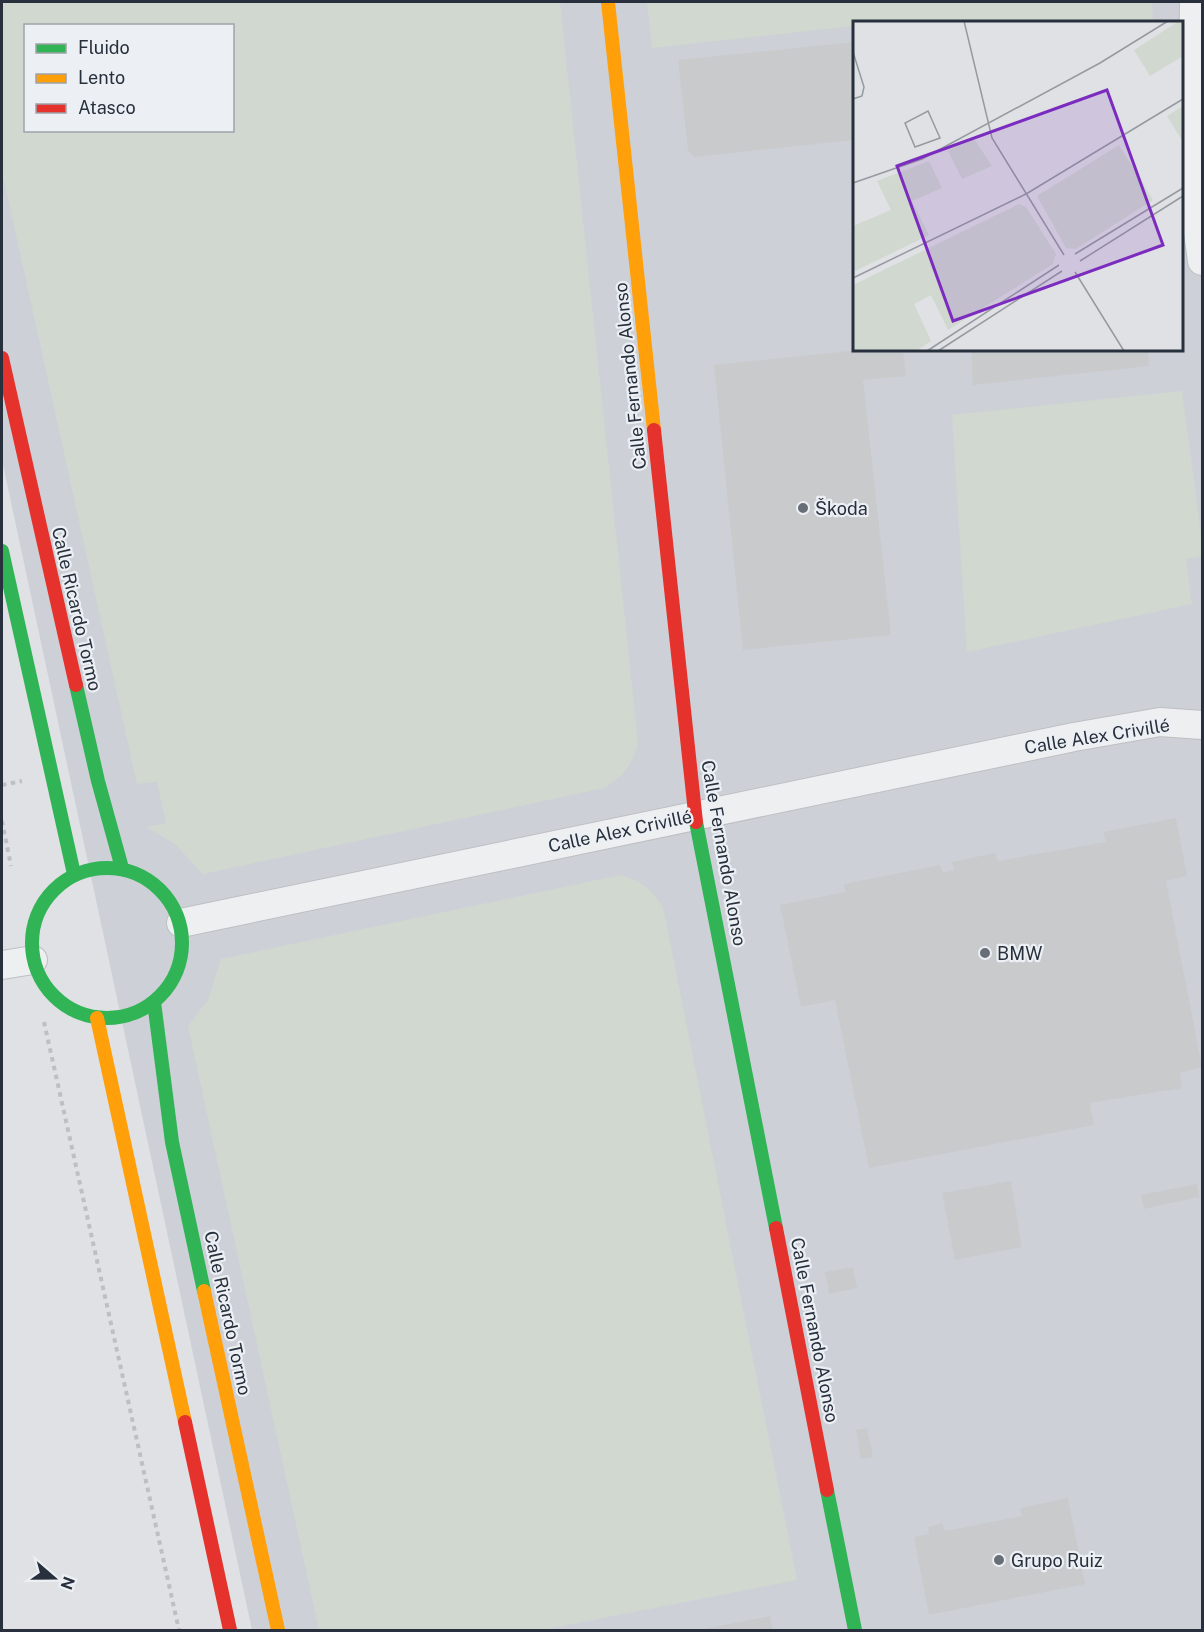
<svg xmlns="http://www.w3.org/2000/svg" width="1204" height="1632" viewBox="0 0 1204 1632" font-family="'Public Sans',sans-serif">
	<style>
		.built { fill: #cdd1d7; fill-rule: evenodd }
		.green { fill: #d0d8d0; fill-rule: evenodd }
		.building { fill: #c8cacc }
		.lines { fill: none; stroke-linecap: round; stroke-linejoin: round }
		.street-casing { stroke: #bdbfc2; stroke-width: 30 }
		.path { stroke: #bdc0c3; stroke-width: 4; stroke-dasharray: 4.5 4.5; stroke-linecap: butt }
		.street { stroke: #eeeff1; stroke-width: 28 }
		.fast { stroke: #30b455; stroke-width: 14 }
		.slow { stroke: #ff9f0a; stroke-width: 14 }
		.jam { stroke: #e5322d; stroke-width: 14 }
		.poi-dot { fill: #676e77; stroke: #ecf0f4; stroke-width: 2 }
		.labels { text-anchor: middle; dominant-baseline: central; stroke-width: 4.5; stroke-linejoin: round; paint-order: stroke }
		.street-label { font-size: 18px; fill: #27303c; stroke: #ecf0f4 }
		.poi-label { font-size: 18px; fill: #27303c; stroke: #ecf0f4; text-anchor: start }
		.inset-road { fill: none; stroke: #959aa1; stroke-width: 1.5 }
		.view { fill: #7b2cbf; fill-opacity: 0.15; stroke: #7b2cbf; stroke-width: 3 }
		.inset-edge { fill: none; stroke: #27303c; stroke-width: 3 }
	</style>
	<rect width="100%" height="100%" fill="#dfe1e4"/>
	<!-- built -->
	<path class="built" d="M2,2h1200v1628h-950l-250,-1170zM854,22h328v328h-328zM26,26h206v104h-206z"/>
	<!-- green -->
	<path class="green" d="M2,2h558l78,741c-6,22 -14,33 -34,45l-401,86 -28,-30 -29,-17 20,-4 -9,-41 -20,2 -135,-613zM26,26h206v104h-206z
		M647,2h505l1,20h-225l-1,-3 -73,3v4l-202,22z
		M1182,391l20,150v15l-16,3 6,45 -225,48 -15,-237z
		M621,875c21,6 30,14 42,32l134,673 -255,50h-223l-131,-604 20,-26 13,-41z"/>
	<!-- building -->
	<path class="building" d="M854,42v98l-160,17 -6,-7 -10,-90z
		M860,350h43l3,26 -43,4 28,255 -148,15 -29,-285z
		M971,350h177l1,16 -176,19z
		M1176,818l11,58 -21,5 36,186 -22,6 2,15 -92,15 4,22 -225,43 -34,-168 -34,7 -21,-102 65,-13 -1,-8 96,-19 3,8 11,-3 -2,-8 43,-9 3,8 108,-19 -3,-10z
		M1011,1181l11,66 -67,13 -13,-67z
		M1197,1184l2,13 -55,12 -3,-14z
		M853,1267l4,21 -28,6 -4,-22z
		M867,1428l6,29 -12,2 -5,-29z
		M1068,1498l17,86 -156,31 -15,-78 15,-3 -1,-7 14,-4 3,8 77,-15 -2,-8z
		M770,1616l3,14h-70v-1z"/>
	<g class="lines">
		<defs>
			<path id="street" d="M1194,2l-2,187 10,72
				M181,923l893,-186 86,-15 42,3
				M2,965l31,-5"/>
		</defs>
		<!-- street casing -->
		<use href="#street" class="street-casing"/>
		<!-- path -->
		<path class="path" d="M2,785l20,-4
			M2,821l9,45
			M44,1022l135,608"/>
		<!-- street -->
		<use href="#street" class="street"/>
		<!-- fast -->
		<path class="fast" d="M2,551l72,323
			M76,685l22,96 24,87
			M696,822l80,406
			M32 943a75 75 0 1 1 150 0a75 75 0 1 1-150 0Z
			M154,1002l18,140 32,149
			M827,1490l28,140"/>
		<!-- slow -->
		<path class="slow" d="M608,2l46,428
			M97,1018l88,404
			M204,1291l74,339"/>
		<!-- jam -->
		<path class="jam" d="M2,358l74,327
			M654,430l42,392
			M776,1228l51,262
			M185,1422l45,208"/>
	</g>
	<!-- markers -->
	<g class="poi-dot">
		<circle cx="803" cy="508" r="6"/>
		<circle cx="985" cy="953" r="6"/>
		<circle cx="999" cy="1560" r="6"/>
	</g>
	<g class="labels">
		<!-- street labels -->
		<g class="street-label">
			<text transform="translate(630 376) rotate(-96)">Calle Fernando Alonso</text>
			<text transform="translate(77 609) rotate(77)">Calle Ricardo Tormo</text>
			<text transform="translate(1097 736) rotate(-9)">Calle Alex Crivillé</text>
			<text transform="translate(620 831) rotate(-12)">Calle Alex Crivillé</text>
			<text transform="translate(724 853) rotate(80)">Calle Fernando Alonso</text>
			<text transform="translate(228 1313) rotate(78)">Calle Ricardo Tormo</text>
			<text transform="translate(815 1330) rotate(79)">Calle Fernando Alonso</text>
		</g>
		<!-- poi labels -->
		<g class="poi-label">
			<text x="815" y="508">Škoda</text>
			<text x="997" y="953">BMW</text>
			<text x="1011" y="1560">Grupo Ruiz</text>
		</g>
	</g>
	<!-- overview -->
	<g transform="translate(853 21)">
		<rect width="330" height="330" fill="#dfe1e4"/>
		<path d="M326,0h4v35l-33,20 -16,-26zM330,85v36l-16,-26zM115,119h7l17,26 -30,13 -14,-28zM266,124l34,55 -77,49 -10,-1 -29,-52zM76,140l13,27 -30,13 17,34 -76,37v-46l38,-16 -14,-29zM166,183l7,3 30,47 -3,10 -105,66 -17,-35 -17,9 17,37 -15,10h-63v-66z" fill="#d0d8d0"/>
		<path class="inset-road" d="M111,0l28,117 72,117M0,31l11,35 -2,9 -9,3M75,90l12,27 -25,9 -10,-24zM0,162l69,-24 178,-96 68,-42M222,233l108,-66M227,240l103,-65M222,251l49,79M0,257l173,-84 157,-95M74,330l132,-86M85,330l124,-80"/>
		<path class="view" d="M254,69l56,155 -210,76 -56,-155z"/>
		<rect width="330" height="330" class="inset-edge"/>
	</g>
	<!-- border -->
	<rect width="1204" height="1632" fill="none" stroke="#27303c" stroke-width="6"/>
	<!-- legend -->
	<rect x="24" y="24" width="210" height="108" fill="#ecf0f4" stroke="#9da3aa" stroke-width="1.5"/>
	<rect x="36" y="44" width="30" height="9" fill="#30b455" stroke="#9da3aa" stroke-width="1.5"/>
	<text x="78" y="54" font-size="18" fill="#27303c">Fluido</text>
	<rect x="36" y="74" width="30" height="9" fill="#ff9f0a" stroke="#9da3aa" stroke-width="1.5"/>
	<text x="78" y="84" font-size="18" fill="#27303c">Lento</text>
	<rect x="36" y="104" width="30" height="9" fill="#e5322d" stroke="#9da3aa" stroke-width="1.5"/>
	<text x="78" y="114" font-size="18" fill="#27303c">Atasco</text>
	<!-- north arrow -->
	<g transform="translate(54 1578) rotate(110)" stroke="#ecf0f4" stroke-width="4.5" paint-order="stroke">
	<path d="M0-4.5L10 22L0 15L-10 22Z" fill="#27303c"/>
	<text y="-9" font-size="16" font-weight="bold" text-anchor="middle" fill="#27303c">N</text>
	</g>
</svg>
